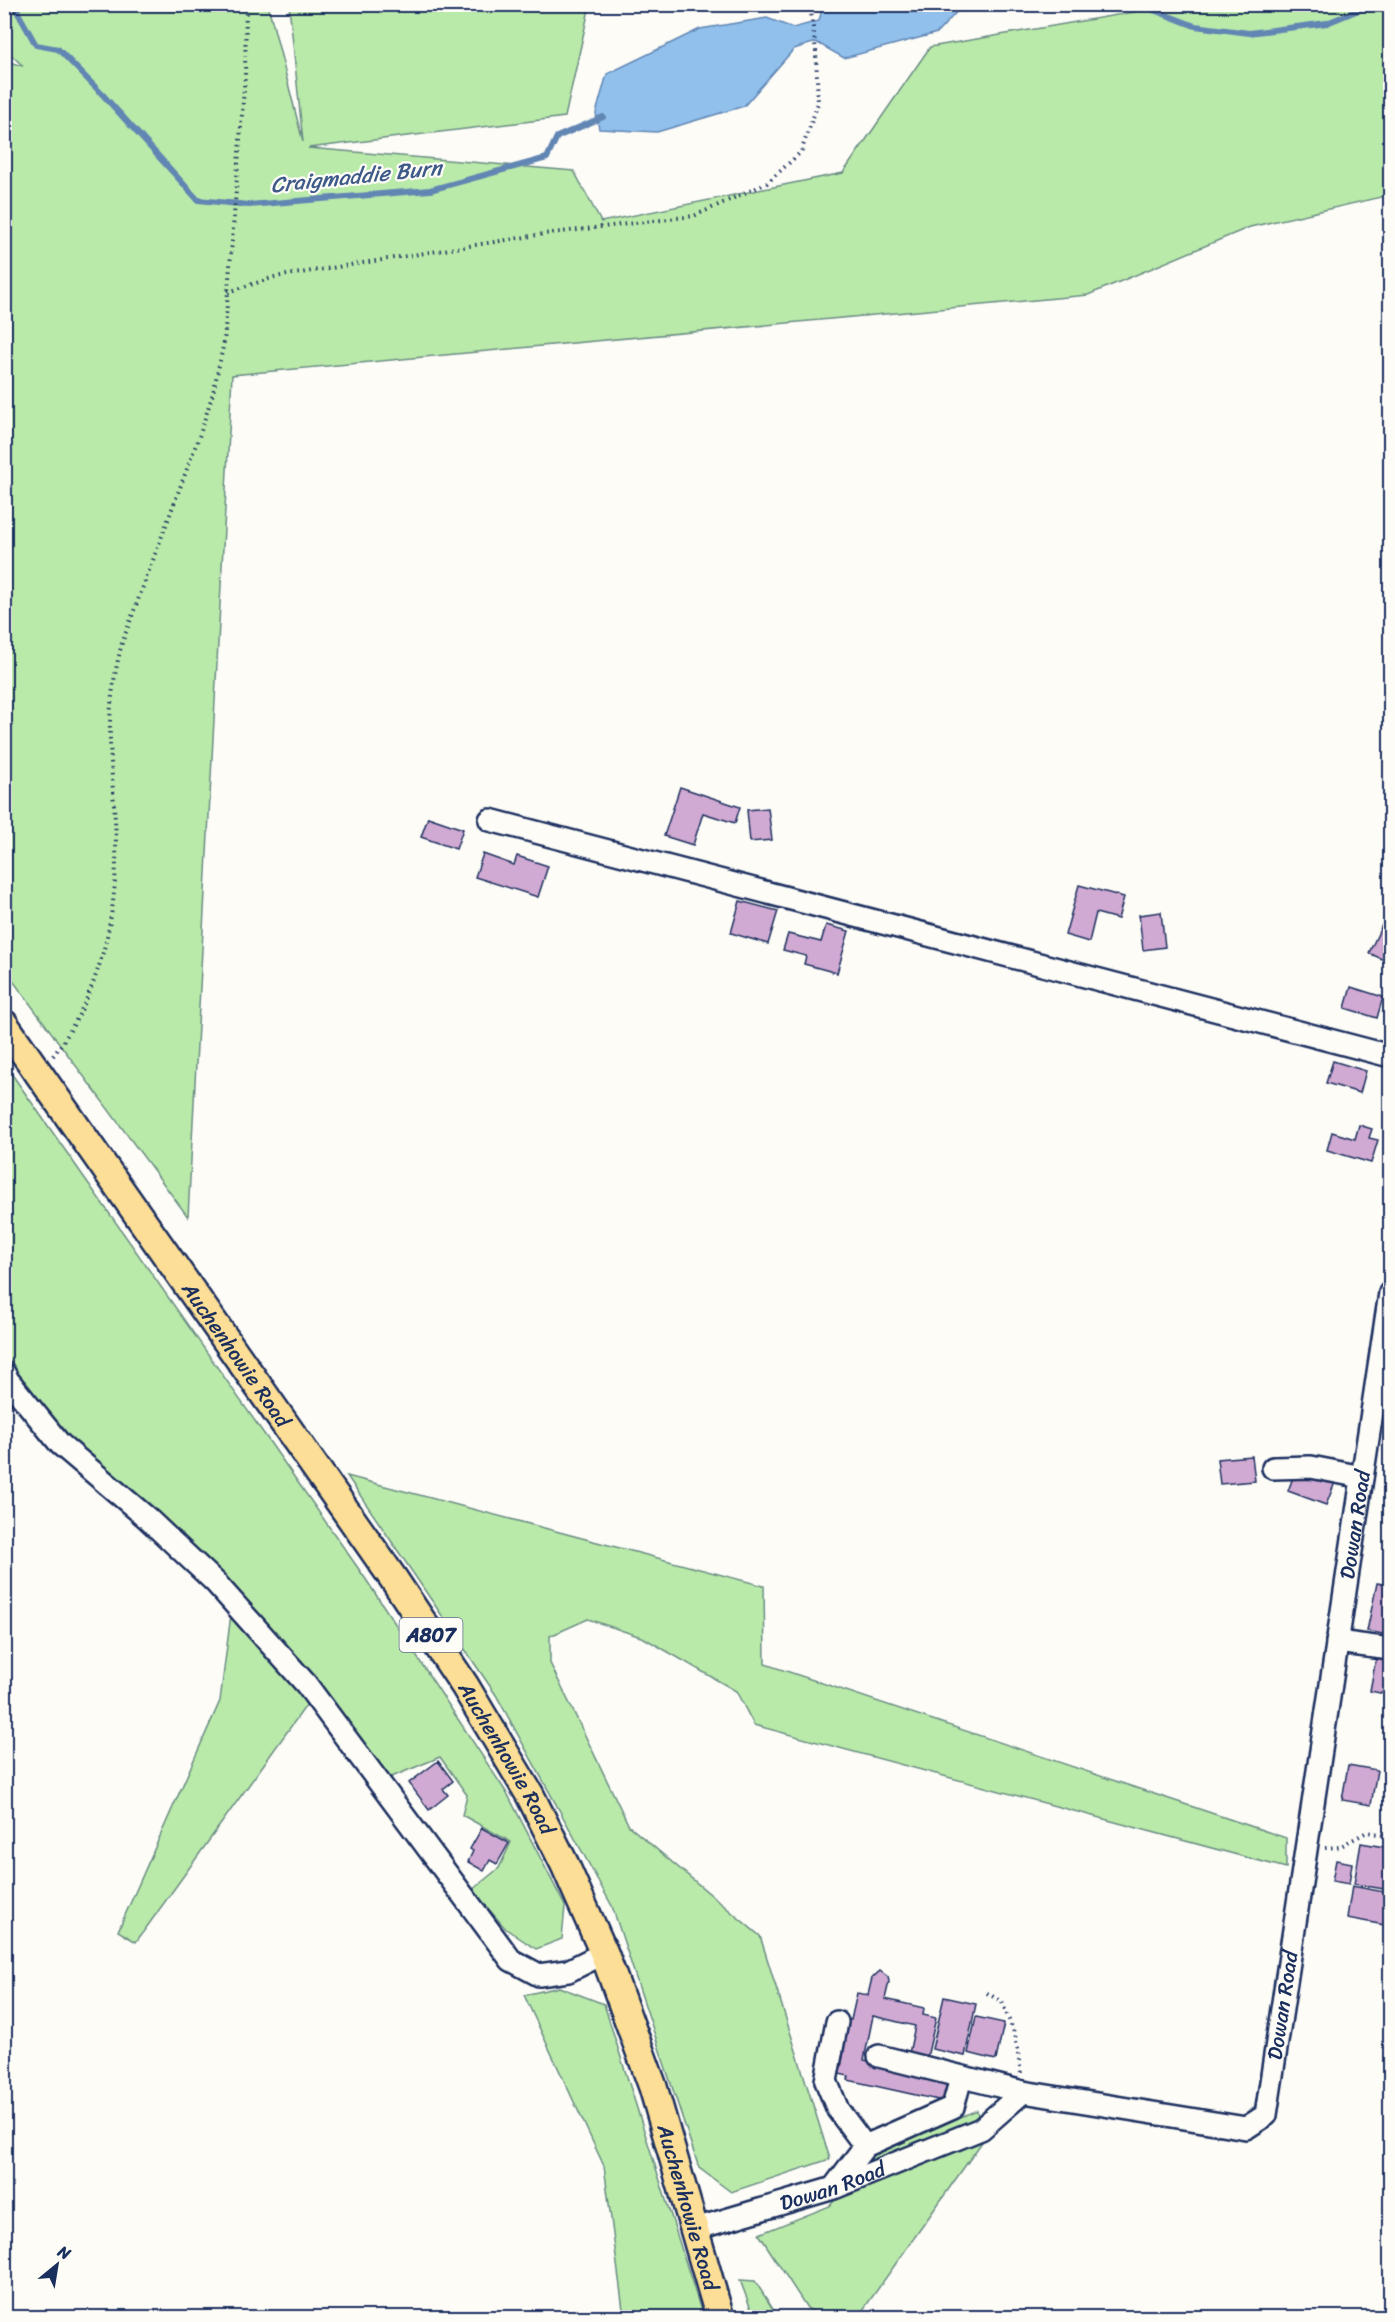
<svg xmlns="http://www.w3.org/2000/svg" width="1395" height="2322" viewBox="0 0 1395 2322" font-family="Sriracha,sans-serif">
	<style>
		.green { fill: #baeaa9; stroke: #6a8c84; stroke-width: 1.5 }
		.water { fill: #91c0ec; stroke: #6286b3; stroke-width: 1.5 }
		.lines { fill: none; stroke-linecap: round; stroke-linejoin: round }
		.stream { stroke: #6286b3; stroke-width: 6 }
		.building { fill: #d0aad2; stroke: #1b2f5e; stroke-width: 1.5 }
		.minor-casing { stroke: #1b2f5e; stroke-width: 26 }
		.major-casing { stroke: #1b2f5e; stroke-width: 32 }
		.path { stroke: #1b2f5e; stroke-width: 4; stroke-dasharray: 1.5 4.5; stroke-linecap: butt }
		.minor { stroke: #fdfcf7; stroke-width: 21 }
		.major { stroke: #fdde96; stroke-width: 27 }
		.labels { text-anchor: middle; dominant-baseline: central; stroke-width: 4.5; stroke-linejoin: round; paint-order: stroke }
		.shield { fill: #fdfcf7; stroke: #5f6c8c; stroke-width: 1.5 }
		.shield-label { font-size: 20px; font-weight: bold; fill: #1b2f5e }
		.street-label { font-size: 21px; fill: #1b2f5e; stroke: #fdfcf7 }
		.water-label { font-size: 22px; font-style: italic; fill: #3e5a89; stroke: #fdfcf7 }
	</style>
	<rect width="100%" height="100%" fill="#fdfcf7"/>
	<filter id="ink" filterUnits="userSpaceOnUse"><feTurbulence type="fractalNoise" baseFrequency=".0167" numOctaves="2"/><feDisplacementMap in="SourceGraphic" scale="12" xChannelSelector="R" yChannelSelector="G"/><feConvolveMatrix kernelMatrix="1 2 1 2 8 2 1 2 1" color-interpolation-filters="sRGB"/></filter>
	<g filter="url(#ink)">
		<!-- green -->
		<path class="green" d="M5,4l263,1 35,137 -14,-137h301l-25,112 -257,31 266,23 27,51 242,-49 87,-126 245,-42h215v190l-140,32 -162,68 -856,80 -44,842 -183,-247v-909l18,5 -18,-17z
			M4,1063l361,515 143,217 57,111 -3,33 -26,10 -30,-20 -34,-39 27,-22 12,-26 -49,-27 5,-20 -27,-38 -51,21 -69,-92 -184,256 -18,-11 102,-230 14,-111 -165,-150 -55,-67 -9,-22z
			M347,1476l417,110 1,78 521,174v30l-532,-143 -18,-34 -92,-53 -56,-19 -38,17v27l79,163 131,110 70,223 -99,33 -32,-24 -87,-262 -116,-211z
			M559,1987l45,17 99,313h-79l-20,-151 -80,-171z
			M977,2110l5,32 -124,175h-36l-15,-9 -48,-74 71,-28 40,-51z
			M740,2280l15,1 23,36h-24z"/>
		<!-- water -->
		<path class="water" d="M823,5h140l-26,28 -93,25 -28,-16 -22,7 -50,57 -87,26 -58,-3 -3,-16 11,-39 93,-45 67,-11 26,10 26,-7z"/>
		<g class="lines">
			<!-- stream -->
			<path class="stream" d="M13,4l23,41 22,4 45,46 95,105 51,5 181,-15 117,-32 10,-21 46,-20
				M1138,4l57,22 54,7 78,-10 46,-19"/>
		</g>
		<!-- building -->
		<path class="building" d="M680,787l60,20 -5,16 -32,-10 -10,32 -29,-9z
			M768,808l4,32 -22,2 -3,-32z
			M428,817l35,12 -7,20 -35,-12z
			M483,854l31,11 3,-9 31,10 -10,31 -63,-20z
			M1079,885l45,12 -6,22 -22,-6 -7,29 -24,-7z
			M740,901l38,10 -10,33 -37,-11z
			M1161,912l4,35 -22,3 -4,-35z
			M1387,914l3,2v47l-21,-10z
			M826,925l23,6 -12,42 -33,-9 2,-8 -23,-6 5,-16 33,8z
			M1351,987l32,10 -6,21 -32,-10z
			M1333,1061l33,10 -6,22 -34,-10z
			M1359,1125l13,4 -3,9 9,2 -7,23 -44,-13 5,-18 23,7z
			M1252,1456l3,25 -35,3 -3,-25z
			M1295,1472l16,6 3,-6 22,8 -10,25 -38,-14z
			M1377,1583l13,2v35l-2,15 -21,-4z
			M1376,1658l14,2v35l-20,-4z
			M438,1761l15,20 -10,8 5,6 -19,15 -20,-27z
			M1348,1765l29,5 -6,35 -29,-5z
			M482,1828l27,15 -12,21 -7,-4 -6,11 -16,-9 5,-11 -3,-2z
			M1361,1843l29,5v42l-36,-6z
			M1336,1860l16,3 -3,21 -17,-3z
			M1352,1886l38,7v33l-43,-8z
			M880,1971l8,6 1,5 -4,17 39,9 -1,7 13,3 -10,44 -18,-4 7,-32 -42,-10 -9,44 84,19 -5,22 -95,-21 1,-4 -10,-2 5,-22 -8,-1 8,-33 7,2 6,-27 11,2 4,-17z
			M944,1997l32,7 -11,52 -33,-7z
			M976,2017l28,6 -8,37 -28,-7z"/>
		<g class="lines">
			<defs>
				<g id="minor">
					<path d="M490,820l900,236"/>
					<path d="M4,1373l4,7 52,64 86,73 69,65 91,102 205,276 28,15 29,-4 36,-18"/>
					<path d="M1273,1468l38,-1 51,10"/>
					<path d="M1337,1642l53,7"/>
					<path d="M837,2022l-11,59 12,29 27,36"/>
					<path d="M879,2056l144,36"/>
					<path d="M834,2187l31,-41 88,-39 8,-29"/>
					<path id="s1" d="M695,2229l139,-41 147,-59 42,-37 223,36 20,-13 124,-822"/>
				</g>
				<g id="major">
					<path id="s2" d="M4,1024l389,554 72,108 65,109 35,70 39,88 49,134 67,231"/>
				</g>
			</defs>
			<!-- minor casing -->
			<use href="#minor" class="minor-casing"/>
			<!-- major casing -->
			<use href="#major" class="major-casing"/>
			<!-- path -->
			<path class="path" d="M4,18l21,-14
				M228,292l47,-15 269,-43 150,-18 73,-33 34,-31 17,-49 -2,-52 -6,-47
				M53,1056c42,-56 61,-124 63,-193 1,-41 -5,-83 -6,-124 -1,-32 4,-65 12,-96l78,-209 13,-41 11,-51 21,-266 1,-72
				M1325,1848l14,-1 28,-15 23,4
				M987,1993l15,9 13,33 6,38"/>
			<!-- minor -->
			<use href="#minor" class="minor"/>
			<!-- major -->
			<use href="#major" class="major"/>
		</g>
	</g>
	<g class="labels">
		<!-- shield labels -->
		<rect class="shield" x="399.5" y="1618" width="63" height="34" rx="4.5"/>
		<g class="shield-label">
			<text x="431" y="1635">A807</text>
		</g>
		<!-- street labels -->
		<g class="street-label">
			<text stroke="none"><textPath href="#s2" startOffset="404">Auchenhowie Road</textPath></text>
			<text stroke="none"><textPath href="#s1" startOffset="1206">Dowan Road</textPath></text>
			<text stroke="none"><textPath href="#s2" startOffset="890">Auchenhowie Road</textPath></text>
			<text stroke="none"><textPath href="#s1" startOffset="720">Dowan Road</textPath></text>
			<text stroke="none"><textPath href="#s1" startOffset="144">Dowan Road</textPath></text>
			<text stroke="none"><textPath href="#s2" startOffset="1376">Auchenhowie Road</textPath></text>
		</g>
		<!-- water labels -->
		<g class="water-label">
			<text transform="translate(356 176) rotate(-6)">Craigmaddie Burn</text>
		</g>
	</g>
	<!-- margin -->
	<rect width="1395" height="2322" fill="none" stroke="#fdfcf7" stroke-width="24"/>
	<rect x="12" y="12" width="1371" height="2298" fill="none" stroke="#1b2f5e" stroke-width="2" filter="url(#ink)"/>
	<!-- north arrow -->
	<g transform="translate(57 2265) rotate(30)" stroke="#fdfcf7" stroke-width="4.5" paint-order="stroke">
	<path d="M0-4.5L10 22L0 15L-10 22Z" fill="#1b2f5e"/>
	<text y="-9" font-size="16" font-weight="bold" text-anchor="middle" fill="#1b2f5e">N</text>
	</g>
</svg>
